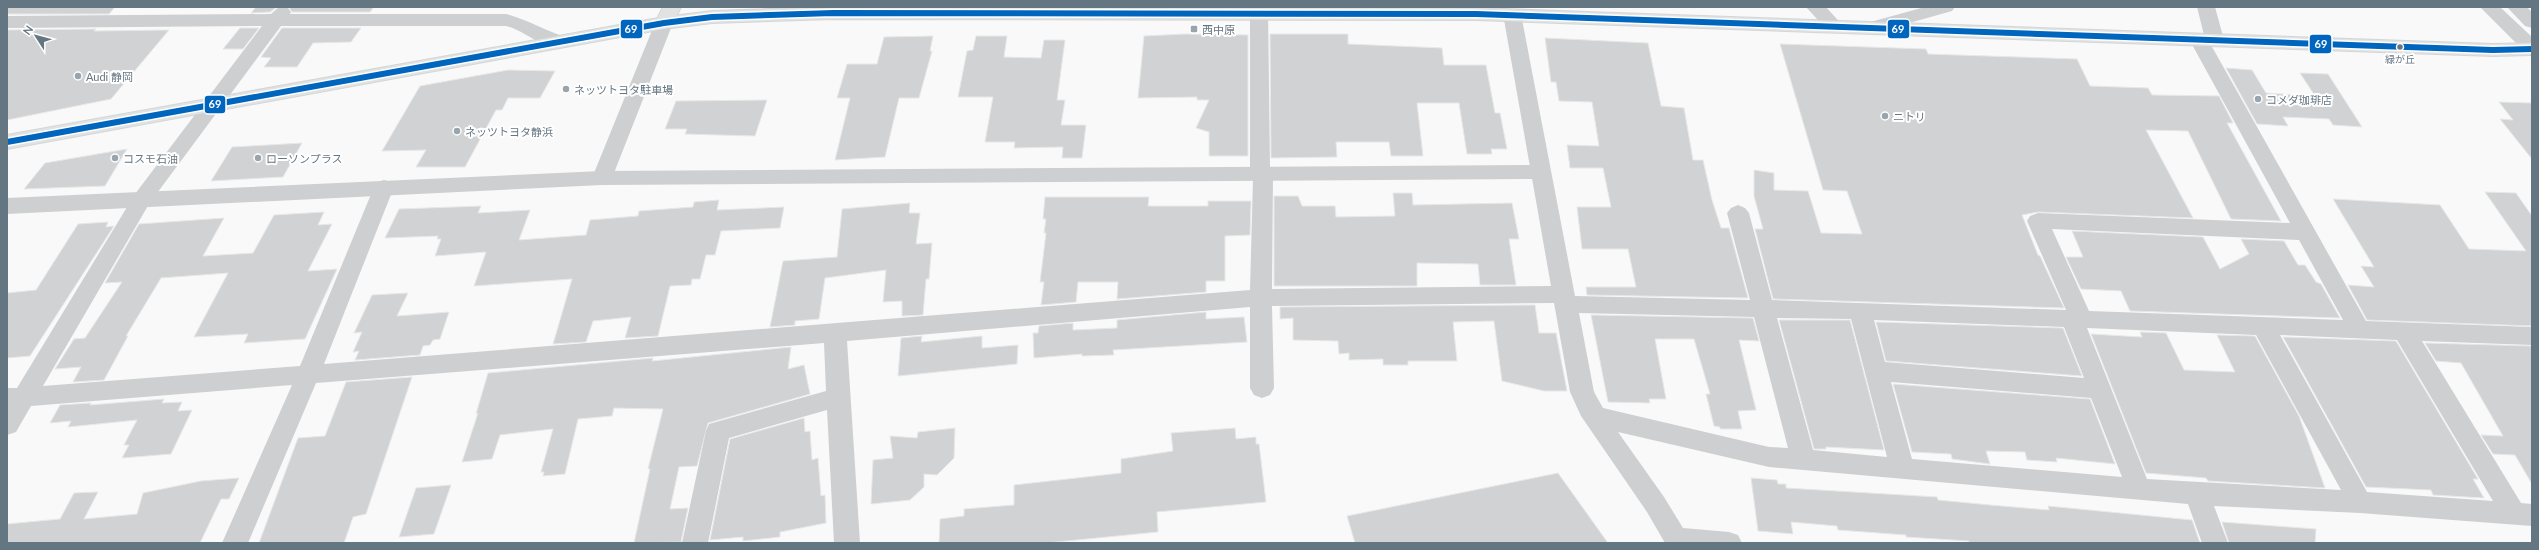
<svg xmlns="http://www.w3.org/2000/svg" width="2539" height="550" viewBox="0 0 2539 550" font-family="Lato,'Noto Sans JP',sans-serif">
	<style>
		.building { fill: #d0d2d3; stroke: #e8e8e8 }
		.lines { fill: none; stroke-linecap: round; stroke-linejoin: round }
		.secondary-casing { stroke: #d5d6d7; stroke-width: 2 }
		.primary-casing { stroke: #d5d6d7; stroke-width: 2 }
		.minor { fill: #cecfd0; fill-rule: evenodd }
		.tertiary { fill: #cecfd0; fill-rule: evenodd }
		.secondary { fill: #e1e2e2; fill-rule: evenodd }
		.primary { fill: #e1e2e2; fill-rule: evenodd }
		.bus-1-casing { stroke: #fff; stroke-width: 9 }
		.bus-1 { stroke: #0065bd; stroke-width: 6 }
		.poi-dot { fill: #99a4ac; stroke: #fff; stroke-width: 1.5 }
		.bus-dot { fill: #657683; stroke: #fff; stroke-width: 1.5 }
		.labels { text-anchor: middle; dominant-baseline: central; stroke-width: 4; stroke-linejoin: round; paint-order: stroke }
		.bus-label { font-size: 10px; fill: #657683; stroke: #fff }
		.poi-label { font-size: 11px; fill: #657683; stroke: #fff; text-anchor: start }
		.line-badge { stroke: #fff; stroke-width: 1.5 }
		.badge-label { font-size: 11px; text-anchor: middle; font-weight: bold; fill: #fff }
	</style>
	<rect width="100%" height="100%" fill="#f9f9f9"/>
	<!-- building -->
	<path class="building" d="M7,7h108l-6,7h-102z
		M256,7h21l-7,5 -19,1z
		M289,7h85l-4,5h-78z
		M240,28h19l-16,21h-20z
		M282,28h79l-10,14 -38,1 -16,24h-33l7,-9 -10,-1z
		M96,29l-2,2 75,-1 -58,69 -104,21v-90z
		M1185,34l63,1v121h-39v-24l-13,-4 13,-28h-12v-3l-59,1 6,-62z
		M1270,34h78v10l94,4 2,17h42l9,48h5l7,36h-16l1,5h-25l-8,-51h-42l6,53h-32l-2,-14h-53l1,15 -66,1z
		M933,36l-3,15h2l-13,47h-20l-14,59 -50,3 15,-62h-13l10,-34h30l7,-27z
		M976,36h31l-3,21 37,1 3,-18h21l-8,60h8l-4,25h25l-4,33h-20l1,-11 -49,1 1,-6h-30l8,-45h-35l9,-46 6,-1z
		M1545,38l103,5 13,63 23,2 9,52h10l9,40 9,28h8l19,70 -161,-3 -1,-8h50l-8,-38h-46l-5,-42h34l-8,-39h-33l-3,-23 32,1 -7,-44 -33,-1 -3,-19h-5z
		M1780,44l146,5 2,5 149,5 13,27 58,2 4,7 67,1 14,27h-6l54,98 -50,-2 -43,-88 -42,-1 47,88 -155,-6 -16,3 16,40 2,1 24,52 -291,-9 -18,-70h8l-9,-33v-26l20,3v17l34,1 13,42 41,1 -15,-43 -24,-1z
		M2226,68l26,2 14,23 49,3 -15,-23 28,1 34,53 -29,-2 -4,-6 -46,-2 5,9 -31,-2z
		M508,70l47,1 -15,27h-32l-6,12h-6l-31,57h-49l10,-17 -44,1 38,-65z
		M767,100l-12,36 -70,-2 2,-5h-22l11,-28z
		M2499,102l33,1v56l-32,-40 13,1z
		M302,143l-19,34 -72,4 21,-34z
		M127,149l-22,37 -81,3 21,-26z
		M2485,192l31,1 16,23v110l-165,-6 -19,-35 26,2 -13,-21 13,1 -41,-68 107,6 29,44 57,2z
		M1393,193h19l1,12 99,-2 7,36h-10l7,46h-36l-2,-21 -61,-1v23h-143v-90h24l4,10h33l1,11 59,-1z
		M1045,197h104l-1,9h60v-5h43l-1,34 -25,1v45h-19v11l-89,7 1,-17h-40l-2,20 -35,3 3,-23h-4l6,-49h-2l2,-14h-3z
		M719,200l-2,10 67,-3 -4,21 -59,3 -6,24h-9l-6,24h-8l-1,6 -21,1 -12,50 -33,2 6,-21 -38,4 -7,21 -33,2 19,-65 -98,7 12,-34 -51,4 6,-17h-4l1,-3 -53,2 14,-29 82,-3 -3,7 52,-3 -11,30 67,-5 4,-15 48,-4 1,-5 54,-4 1,-5z
		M910,203l-1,10h11l-4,31 16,-1 -3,36h-3l-3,36 -21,1v-15l-19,1 3,-32 -61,8 -6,41 -24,2v4l-25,2 13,-66 54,-4 5,-48z
		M324,212l-6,13 14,-1 -24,47 29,-2 -32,70 -61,4 4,-9 -54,3 34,-64 -67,5 -35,58h2l-24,44 -31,2 8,-15 -26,2 19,-30 11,-1 37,-56 -17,1 34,-59 85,-6 -21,38 50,-3 21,-38z
		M108,222l-2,5 8,-1 -84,130 -23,2v-65l29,-3 42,-66z
		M2072,231l131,6 17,32 29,-15 -8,-15 43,2 14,24h7l11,17 5,2 19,34 -210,-7 -9,-20 -40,-2 -15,-32h17z
		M408,293l-11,23 52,-4 -9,27 -7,1 -3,5 -7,1 -3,9 -65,5 4,-9 -6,1 9,-20 -8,1 18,-38z
		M1535,305l4,28h17l11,58h-23l-42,-10 -8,-60 -41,1 4,39h-49v4h-25v-6l-34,1v-7l-10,1 -1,-13 -45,-1v-22l-13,1v-12z
		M1206,312v7l38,-2 3,25 -134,8 1,5 -32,1v-2l-48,4 -1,-25h5l1,-7 34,-3v7l44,-2v-8z
		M1591,315l162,3 6,23 -20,-1 17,70 -18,1 4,18h-22v-2l-6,-1 -8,-32h4l-16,-55h-39l11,60h-17l1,4 -42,-1z
		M1779,320h71l34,130 -58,-3v2h-12z
		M1876,322l187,6 19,48 -196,-15z
		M2140,332l26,1 18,37 51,2 -18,-37 38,1 44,80 26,72 -117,-7 -2,-3 -60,-5 -55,-139 51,3z
		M922,336l-1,6 61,-6v12l36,-3 -1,19 -119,12 3,-38z
		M2283,337l113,4 82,138h-5l11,19 -51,-3 -2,-5 -65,-3z
		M2425,343l107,3v138l-17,-29 -22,-1 -12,-19 22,1 -42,-73 -25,-2z
		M791,347l-3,22 16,-4 6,29 -102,29 -11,43 -18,1 -9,42 18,-1 -7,34 -47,1 16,-74h-2l15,-60 -49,-1 -2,8 -34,3 -13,55 -22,2 1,-4h-3l12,-43 -53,6 -8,24 -30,3 16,-49 -2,1 12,-41 165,-15 -1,3z
		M412,377l-46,137 -13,3 -9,26h-85l39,-105 27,-2 21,-54z
		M1893,384l197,15 25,65 -59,-6 1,4 -30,-2 -2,-8 -39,-1 4,13 -38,-5 -1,-5 -39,-2z
		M164,399l-2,4 20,-1 -4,9 14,-1 -21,44 -49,4 7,-13h-5l13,-25 -69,7 3,-6 -21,2 10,-18 31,-2 -1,2z
		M804,418l1,14 5,-1 2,29 6,-2 3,38 4,-1 1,28 -46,9v5l-37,4v-4l-33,3 20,-101z
		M955,428l-1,30 -17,17 -13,-1v13l-14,13 -39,4 2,-44 20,-2 -3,-22 27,2 1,-6z
		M1235,428l1,11 20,-2v7h3l7,58 -109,10 1,20 -112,11h-107l1,-24 24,-3v-7l50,-4v-20l107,-12v-14l52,-8 -2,-18z
		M1558,473l50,70h-253l-8,-27z
		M239,478l-10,21h-8l-21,44h-193v-19l53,-5 14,-26 24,-1 -14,27 53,-5 6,-21 58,-12z
		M1751,478l26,2 1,4h8v4l151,9 1,3 52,5 59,5 -1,-4 144,14 8,23h-231v-2l-63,-4v-2l-68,-5 -1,-4 -46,-4 2,12 -35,-3z
		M451,485l-17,49 -35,3 17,-49z
		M2222,522l94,7 -1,14h-86z"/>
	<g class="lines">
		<defs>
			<path id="secondary" d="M663,7h18l-10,20h-14l-2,-4z"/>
			<path id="primary" d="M833,7l643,1 1017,36 39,-1v12l-39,1 -1017,-36 -643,-1 -121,4 -48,6 -657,120v-14l657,-118 48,-6z"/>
		</defs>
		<!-- secondary casing -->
		<use href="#secondary" class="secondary-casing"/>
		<!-- primary casing -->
		<use href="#primary" class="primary-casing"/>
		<!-- minor -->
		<path class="minor" d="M279,7l9,1 3,4 -1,2h216c22,6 40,17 62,24l2,4 -2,4c-23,6 -42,-15 -62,-20h-225l-132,178 -106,182 257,-20 74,-179 3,-5 7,-2 7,2 3,5 -70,177 926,-74 3,-111 -3,-5v-167h18l2,162 3,5 -1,115 279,-3 -48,-272 2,-4h14l2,4 54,282 175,4 -23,-87 4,-5 7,-3 7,3 4,5 23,87 294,10 -39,-89 3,-5 8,-3 252,10 -101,-184 2,-4h13l-7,-28h18l9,33 -2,4 -11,1 155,276 166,6v18l-110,-4 99,162 11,1v22l-172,-13 -146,-7 14,37h-26l-14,-39 -419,-37 -151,-35 46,65 19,31 46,4 9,3 4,8h-77l-18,-31 -66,-96 -11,-24 -16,-89 -282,3 2,82 -4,7 -8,3 -8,-3 -4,-7v-81l-403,34 13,202h-26l-7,-133 -98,28 -21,105h-26l24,-112 3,-7 117,-33 -2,-48 -508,40 -68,160h-26l70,-158 -261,21 -15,26 -9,3v-47h10l118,-194 127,-168 -255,2v-12l264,-2zM2052,229l247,11 44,80 -254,-9zM1579,313l175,4 34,131 -19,-1 -166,-39 -9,-16zM1777,318l74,1 36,138 -74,-7zM1874,320l190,7 20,51 -199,-16zM2087,328l169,7 85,155 -194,-11zM2280,335l117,5 96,161 -126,-9zM1891,382l200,16 31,79 -210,-18z
			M1806,7h20l18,20 -2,4h-14z
			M1925,7h30l-3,4 -82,23 -7,-2 -2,-4 2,-4z
			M664,17l7,2 2,4 -61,155 -3,5 -7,2 -7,-2 -3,-5 63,-155 2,-4z"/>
		<!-- tertiary -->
		<path class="tertiary" d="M2480,7h20l32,30v17l-7,-2z
			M2507,7h20l5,5v16l-7,-2z
			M1541,165l7,2 3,5 -3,5 -7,2 -939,6 -595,29v-16l595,-27z"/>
		<!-- secondary -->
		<use href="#secondary" class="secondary"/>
		<!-- primary -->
		<use href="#primary" class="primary"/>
		<defs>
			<path id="bus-1" d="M7,142l657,-119 48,-6 121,-4 643,1 1017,36 39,-1"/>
		</defs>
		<!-- bus-1 casing -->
		<use href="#bus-1" class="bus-1-casing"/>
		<!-- bus-1 -->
		<use href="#bus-1" class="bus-1"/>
	</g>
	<!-- markers -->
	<g class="poi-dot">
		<rect x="1190" y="25" width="8" height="8" rx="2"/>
		<circle cx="78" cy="76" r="4"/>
		<circle cx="566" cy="89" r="4"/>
		<circle cx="2258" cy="99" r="4"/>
		<circle cx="1885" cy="116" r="4"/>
		<circle cx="457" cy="131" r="4"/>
		<circle cx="115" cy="158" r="4"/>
		<circle cx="258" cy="158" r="4"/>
	</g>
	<circle class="bus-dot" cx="2400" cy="47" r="3.5"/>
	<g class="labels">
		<!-- bus labels -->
		<g class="bus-label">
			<text x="2400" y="59">緑が丘</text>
		</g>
		<!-- poi labels -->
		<g class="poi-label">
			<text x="1202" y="29">西中原</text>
			<text x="86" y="76">Audi 静岡</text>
			<text x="574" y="89">ネッツトヨタ駐車場</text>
			<text x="2266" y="99">コメダ珈琲店</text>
			<text x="1893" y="116">ニトリ</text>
			<text x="465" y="131">ネッツトヨタ静浜</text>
			<text x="123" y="158">コスモ石油</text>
			<text x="266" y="158">ローソンプラス</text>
		</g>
	</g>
	<g class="line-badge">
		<rect x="1887" y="19" width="23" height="20" rx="4" fill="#0065bd"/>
		<rect x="620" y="19" width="23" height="20" rx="4" fill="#0065bd"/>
		<rect x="2309" y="34" width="23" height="20" rx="4" fill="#0065bd"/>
		<rect x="204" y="95" width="22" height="19" rx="4" fill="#0065bd"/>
	</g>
	<g class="badge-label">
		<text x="1898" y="33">69</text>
		<text x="631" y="33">69</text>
		<text x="2321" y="48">69</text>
		<text x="215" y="108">69</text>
	</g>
	<!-- border -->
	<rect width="2539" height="550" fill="none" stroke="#657683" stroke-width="16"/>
	<!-- north arrow -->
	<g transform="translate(36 36) rotate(306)" stroke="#ffffff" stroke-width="3" paint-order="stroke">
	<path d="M0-3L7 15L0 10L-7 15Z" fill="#657683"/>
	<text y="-6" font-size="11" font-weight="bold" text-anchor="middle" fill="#657683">N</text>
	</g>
</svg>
